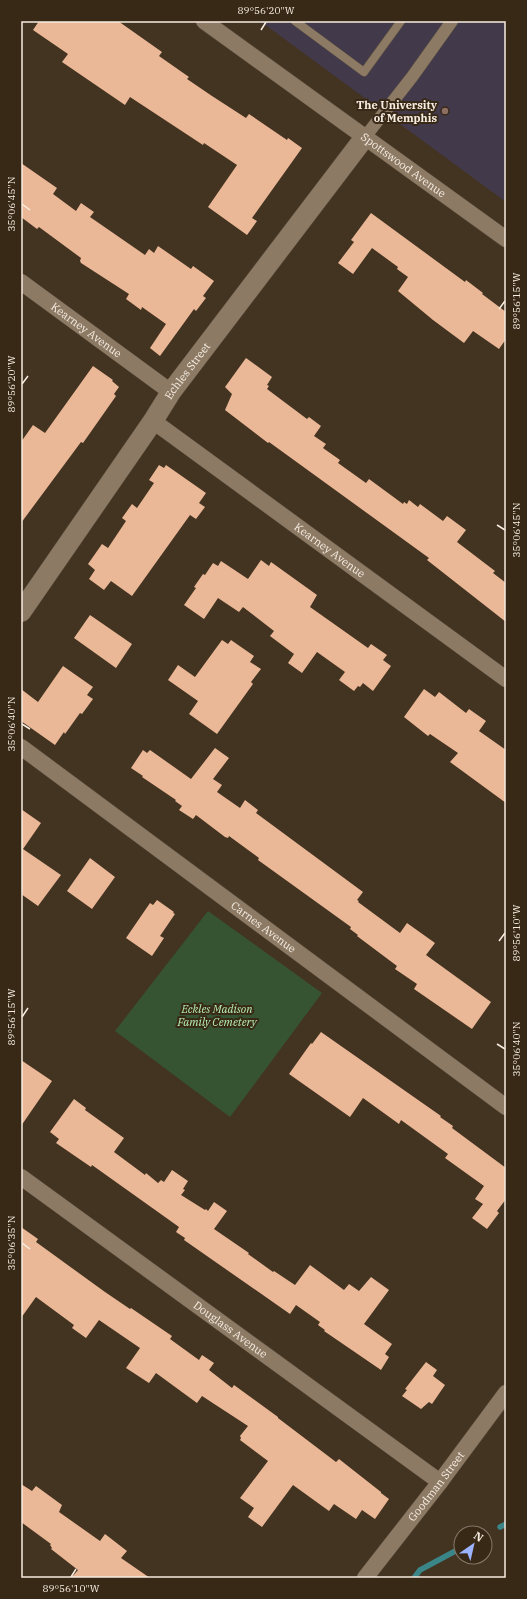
<svg xmlns="http://www.w3.org/2000/svg" width="527" height="1599" viewBox="0 0 527 1599" font-family="'IBM Plex Serif',serif">
	<style>
		.education { fill: #423a4b }
		.green { fill: #365432 }
		.lines { fill: none; stroke-linecap: round; stroke-linejoin: round }
		.stream { stroke: #3a8588; stroke-width: 5.5 }
		.building { fill: #ebb897 }
		.service-casing { stroke: #5f5240; stroke-width: 9 }
		.pedestrian-casing { stroke: #5f5240; stroke-width: 13 }
		.minor-casing { stroke: #5f5240; stroke-width: 17 }
		.tertiary-casing { stroke: #5f5240; stroke-width: 21 }
		.service { stroke: #8c7a65; stroke-width: 8 }
		.pedestrian { stroke: #8c7a65; stroke-width: 12 }
		.minor { stroke: #8c7a65; stroke-width: 16 }
		.tertiary { stroke: #8c7a65; stroke-width: 20 }
		.ticks { fill: none; stroke: #f7ede1; stroke-width: 1.5 }
		.education-dot { fill: #8d6e63; stroke: #382917; stroke-width: 1.5 }
		.labels { text-anchor: middle; dominant-baseline: central; stroke-width: 4; stroke-linejoin: round; paint-order: stroke }
		.poi-label { font-size: 11px; font-weight: bold; fill: #f7ede1; stroke: #382917; text-anchor: end }
		.street-label { font-size: 11px; fill: #f7ede1; stroke: #382917 }
		.park-label { font-size: 11px; font-style: italic; fill: #b9f2b2; stroke: #382917 }
		.neatline { fill: none; stroke: #f7ede1; stroke-width: 1.5 }
		.ticks-label { font-size: 10px; text-anchor: middle; fill: #f7ede1 }
	</style>
	<rect width="100%" height="100%" fill="#433321"/>
	<!-- education -->
	<path class="education" d="M260,21h246v181z"/>
	<!-- green -->
	<path class="green" d="M208,911l114,82 -92,124 -115,-86z"/>
	<g class="lines">
		<!-- stream -->
		<path class="stream" d="M500,1527l6,-3
			M414,1578l6,-8 41,-22"/>
	</g>
	<!-- building -->
	<path class="building" d="M39,21h79l44,31 -3,4 30,21 -2,2 25,17 34,22 3,-4 38,26 1,-2 14,10 -50,70 5,3 -10,14 -39,-28 29,-42 -33,-22 -1,2 -73,-48 -5,8 -63,-43 6,-8 -35,-24z
		M21,163l36,25 -4,6 23,17 5,-8 13,9 -4,5 55,38 4,-6 5,4 4,-7 33,23 2,-3 21,15 -11,15 3,2 -10,13 -2,-2 -34,47 -10,-8 16,-24 -24,-17 -1,3 -15,-11 3,-5 -48,-31 -1,-2 1,-3 -42,-31 -2,2 -16,-12z
		M371,213l94,69 1,-2 17,13 -1,1 24,18v27l-7,10 -26,-18 -9,12 -31,-23 -35,-29 10,-14 -11,-8 1,-2 -26,-19 -19,26 -15,-11 16,-21 -3,-2z
		M246,358l26,19 -5,8 2,1 -2,3 40,30 2,-2 12,9 -7,10 12,8 -3,4 17,12 -2,3 28,20 3,-4 34,25 1,-2 3,2 2,-4 9,7 2,-3 23,17 4,-5 19,14 -9,12 38,29 -2,2 13,10v39l-79,-62 2,-2 -160,-116 -1,1 -43,-33 7,-16 -7,-7z
		M93,366l20,14 -1,1 7,6 -5,7 2,2 -33,47 -2,-1 -60,81v-81l12,-17 12,8z
		M159,465l5,3 2,-3 40,28 -7,10 6,4 -9,12 -6,-4 -58,81 -21,-15 -7,9 -15,-11 6,-9 -7,-6 14,-20 6,4 18,-27 -4,-3 10,-14 5,4 17,-25 -5,-3z
		M261,560l8,6 2,-4 46,33 -7,12 58,41 3,-4 16,11 -4,5 8,6 -18,25 -10,-8 -3,4 -2,-1 -4,5 -15,-11 6,-8 -28,-20 -15,21 -14,-10 6,-9 -24,-18 4,-5 -31,-24 -4,5 -21,-14 -14,21 -20,-14 12,-17 -2,-1 9,-13 2,1 8,-12 5,3 3,-5 27,18z
		M90,615l42,29 -16,24 -42,-30z
		M222,640l6,4 3,-4 23,16 -4,6 11,7 -10,13 2,2 -36,50 -28,-20 9,-13 -30,-21 10,-15 17,12z
		M63,666l30,21 -6,8 6,4 -11,15 -2,-1 -15,21 -1,-2 -9,13 -34,-24v-32l17,13z
		M424,689l11,8 4,-5 27,21 3,-4 17,12 -7,10 27,19v53l-56,-41 8,-9 -28,-19 -2,2 -24,-19z
		M215,748l14,10 -16,21 9,6 -5,7 23,16 5,-8 13,10 -2,3 107,79 -6,8 2,1 -1,1 42,31 7,-10 28,20 -9,12 65,47 -19,27 -58,-40 3,-5 -22,-15 2,-3 -40,-30 1,-1 -8,-6 1,-2 -93,-67 1,-2 -30,-22 -1,2 -3,-1 -29,-22 -3,4 -14,-9 3,-4 -7,-5 1,-1 -34,-23 1,-1 -12,-8 12,-18 4,3 3,-3 41,29z
		M21,809l20,14 -18,26 38,26 -23,31 -17,-12z
		M90,858l25,19 -23,32 -25,-18z
		M157,900l17,12 -1,1 2,1 -15,22 4,2 -12,18 -26,-18 24,-35 3,2z
		M321,1032l120,84 -1,1 13,9 -1,2 54,40v31l-9,12 2,2 -12,16 -15,-11 11,-14 -8,-5 9,-13 -39,-28 3,-4 -47,-34 -2,4 -36,-26 -13,19 -61,-43 22,-31 1,1z
		M21,1060l31,21 -31,45z
		M74,1099l12,9 -1,2 39,28 -10,14 31,23 1,-2 12,10 3,-3 3,2 8,-12 16,11 -5,8 2,1 -4,5 24,15 1,-1 2,2 6,-9 13,9 -13,18 35,24 -1,1 25,18 1,-1 21,14 15,-20 34,25 5,-6 10,7 12,-14 18,13 -25,34 28,20 -7,10 4,3 -8,13 -57,-39 1,-1 -7,-5 2,-3 -24,-17 -6,9 -106,-74 1,-2 -9,-6 3,-5 -21,-15 -66,-47 -1,2 -35,-24 3,-4 -9,-7z
		M21,1227l17,12 -2,3 69,50 25,17 1,-1 41,28 -2,3 29,21 3,-5 12,8 -5,7 23,18 2,-3 44,32v1l58,44 3,-3 42,33v1l8,6 -14,20 -13,-9 -6,9 -22,-15 -5,7 -36,-26 -31,42 -14,-10 6,-9 -14,-10 28,-37 -28,-21 1,-2 -1,-2 8,-10 -46,-30 -5,7 -41,-30 -7,10 -23,-15 14,-20 -41,-28 -13,18 -14,-10 2,-3 -38,-28 -15,21z
		M426,1362l11,8 -4,6 12,9 -13,19 -3,-2 -8,7 -19,-13 5,-6 -2,-1z
		M21,1484l11,7 4,-5 26,19 -3,7 41,29 5,-7 22,17 -6,7 29,20h-79l7,-8 -27,-21 1,-1 -2,-3 1,-1 -30,-22z"/>
	<g class="lines">
		<defs>
			<path id="service" d="M295,21l69,51 37,-51"/>
			<path id="pedestrian" d="M365,137l47,-60 40,-56"/>
			<g id="minor">
				<path id="s1" d="M204,21l302,218"/>
				<path id="s2" d="M21,282l150,110"/>
				<path id="s3" d="M153,421l353,258"/>
				<path id="s4" d="M21,747l485,360"/>
				<path id="s5" d="M21,1177l419,305"/>
				<path id="s6" d="M365,1578l75,-96 66,-89"/>
			</g>
			<g id="tertiary">
				<path id="s7" d="M21,612l132,-191 18,-29 194,-255"/>
			</g>
		</defs>
		<!-- service casing -->
		<use href="#service" class="service-casing"/>
		<!-- pedestrian casing -->
		<use href="#pedestrian" class="pedestrian-casing"/>
		<!-- minor casing -->
		<use href="#minor" class="minor-casing"/>
		<!-- tertiary casing -->
		<use href="#tertiary" class="tertiary-casing"/>
		<!-- service -->
		<use href="#service" class="service"/>
		<!-- pedestrian -->
		<use href="#pedestrian" class="pedestrian"/>
		<!-- minor -->
		<use href="#minor" class="minor"/>
		<!-- tertiary -->
		<use href="#tertiary" class="tertiary"/>
	</g>
	<!-- ticks -->
	<path class="ticks" d="M261,30l5,-8M22,204l8,6M499,309l6,-8M22,384l6,-8M497,525l8,5M22,724l8,5M499,941l6,-8M22,1017l6,-9M497,1044l8,5M22,1243l8,6M71,1577l5,-8"/>
	<!-- markers -->
	<circle class="education-dot" cx="445" cy="111" r="4"/>
	<g class="labels">
		<!-- poi labels -->
		<g class="poi-label">
			<text x="437" y="105">The University<tspan x="437" dy="13">of Memphis</tspan></text>
		</g>
		<!-- street labels -->
		<g class="street-label">
			<text stroke="none"><textPath href="#s1" startOffset="246">Spottswood Avenue</textPath></text>
			<text stroke="none"><textPath href="#s2" startOffset="81">Kearney Avenue</textPath></text>
			<text stroke="none"><textPath href="#s7" startOffset="293">Echles Street</textPath></text>
			<text stroke="none"><textPath href="#s3" startOffset="219">Kearney Avenue</textPath></text>
			<text stroke="none"><textPath href="#s4" startOffset="302">Carnes Avenue</textPath></text>
			<text stroke="none"><textPath href="#s5" startOffset="259">Douglass Avenue</textPath></text>
			<text stroke="none"><textPath href="#s6" startOffset="116">Goodman Street</textPath></text>
		</g>
		<!-- park labels -->
		<g class="park-label">
			<text x="217" y="1009">Eckles Madison<tspan x="217" dy="13">Family Cemetery</tspan></text>
		</g>
	</g>
	<!-- border -->
	<rect width="527" height="1599" fill="none" stroke="#382917" stroke-width="44"/>
	<!-- north arrow -->
	<g transform="translate(473 1545) rotate(34)"><circle r="19" fill="#382917" stroke="#847768"/>
	<path d="M0-3L7 15L0 10L-7 15Z" fill="#9bb4fd"/>
	<text y="-6" font-size="11" font-weight="bold" text-anchor="middle" fill="#f7ede1">N</text>
	</g>
	<rect x="22" y="22" width="483" height="1555" class="neatline"/>
	<g class="ticks-label">
		<text x="266" y="14">89°56'20"W</text>
		<text transform="translate(11 204) rotate(-90)" y="4">35°06'45"N</text>
		<text transform="translate(516 301) rotate(-90)" y="4">89°56'15"W</text>
		<text transform="translate(11 384) rotate(-90)" y="4">89°56'20"W</text>
		<text transform="translate(516 530) rotate(-90)" y="4">35°06'45"N</text>
		<text transform="translate(11 724) rotate(-90)" y="4">35°06'40"N</text>
		<text transform="translate(516 933) rotate(-90)" y="4">89°56'10"W</text>
		<text transform="translate(11 1017) rotate(-90)" y="4">89°56'15"W</text>
		<text transform="translate(516 1049) rotate(-90)" y="4">35°06'40"N</text>
		<text transform="translate(11 1243) rotate(-90)" y="4">35°06'35"N</text>
		<text x="71" y="1592">89°56'10"W</text>
	</g>
</svg>
